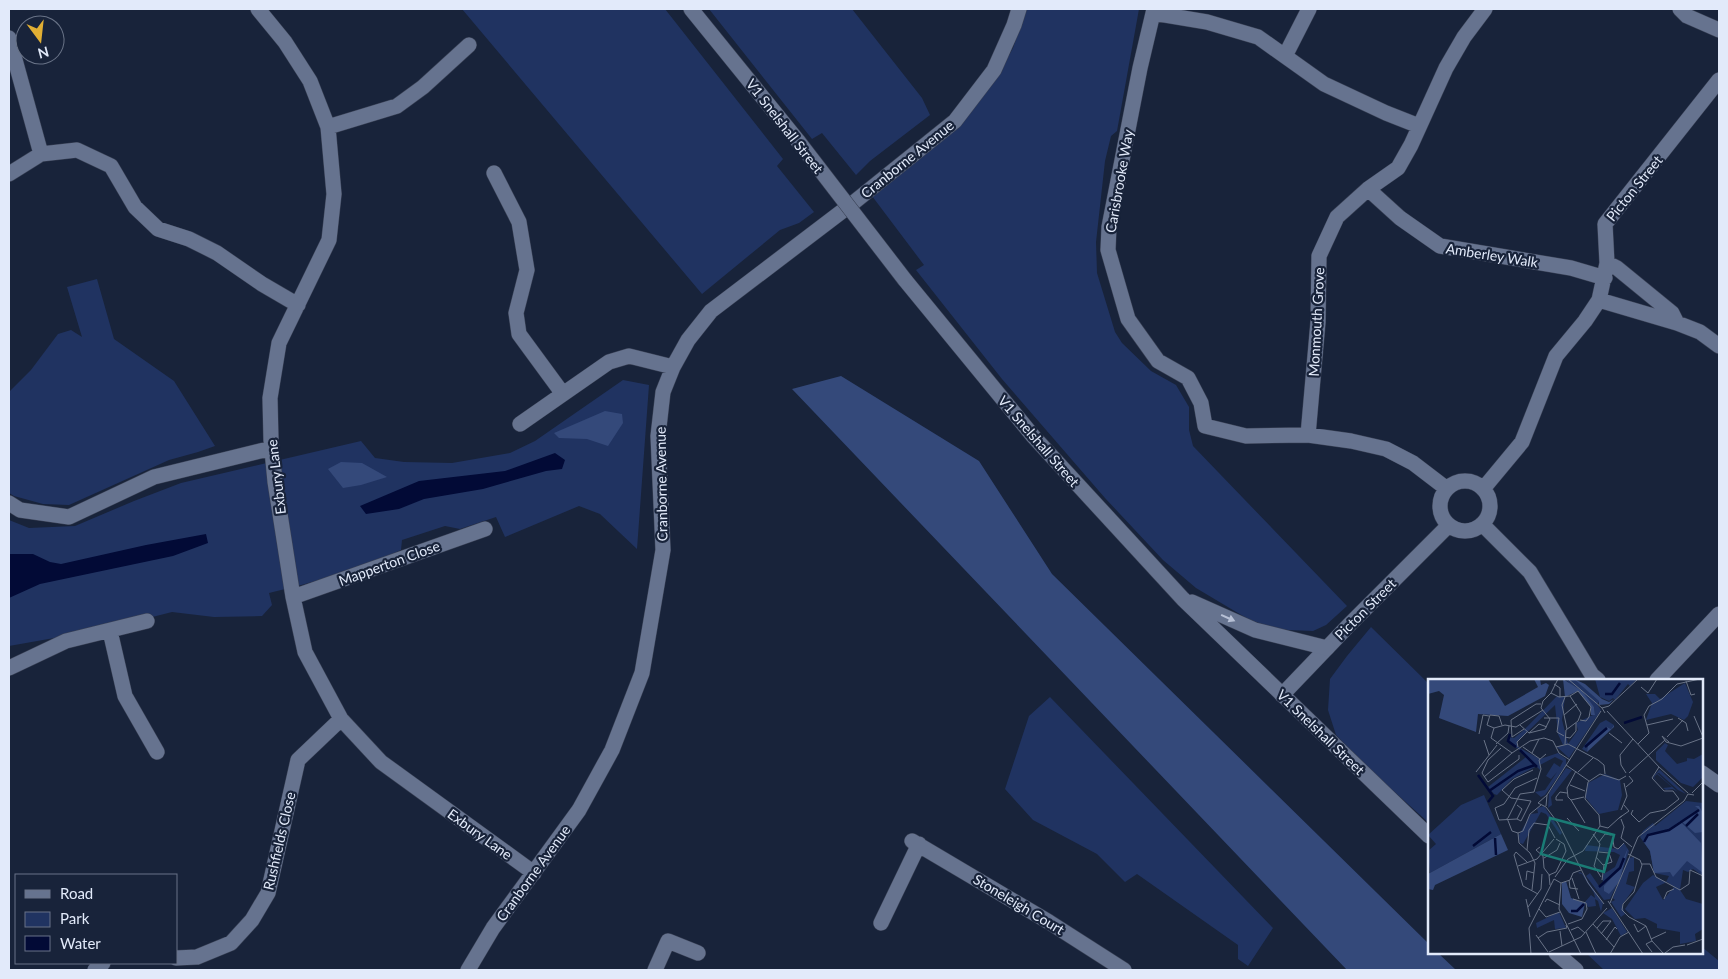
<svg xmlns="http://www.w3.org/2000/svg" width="1728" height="979" viewBox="0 0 1728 979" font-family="Lato,sans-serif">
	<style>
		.green { fill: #203361 }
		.forest { fill: #34497a }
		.water { fill: #020a36 }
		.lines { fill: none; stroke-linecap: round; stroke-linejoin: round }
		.street-casing { stroke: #394155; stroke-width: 16 }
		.secondary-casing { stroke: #394155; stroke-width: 16 }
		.street { stroke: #66738f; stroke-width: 15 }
		.secondary { stroke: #66738f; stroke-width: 15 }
		.secondary-bridge-casing { stroke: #394155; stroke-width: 16; stroke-linecap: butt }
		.secondary-bridge { stroke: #66738f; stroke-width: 15 }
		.oneway { fill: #b7c0d5 }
		.labels { text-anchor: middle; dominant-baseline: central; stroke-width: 4.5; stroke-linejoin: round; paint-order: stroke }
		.street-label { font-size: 14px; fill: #e2eafa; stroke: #18233a }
		.inset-river { fill: none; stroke: #020a36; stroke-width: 2.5 }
		.inset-road { fill: none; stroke: #697387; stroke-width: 1 }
		.view { fill: #1a7c75; fill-opacity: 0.15; stroke: #1a7c75; stroke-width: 2.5 }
		.inset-edge { fill: none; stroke: #e2eafa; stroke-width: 2.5 }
	</style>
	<rect width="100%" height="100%" fill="#18233a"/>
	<!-- green -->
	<path class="green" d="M462,9h203l118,150 -6,7 37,46 -15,11 -19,7 -78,64z
		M709,9h143l70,89 8,17 -60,46 -14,14 -34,-42 -10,6z
		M1026,9h113l-22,122 -6,5 -6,25 -9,81 1,31 18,59 7,11 29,28 25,14 13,22v23l4,16 154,160 -21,19 -13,6 -25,-1 -16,-2 -24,-9 -52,-31 -33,-28 -58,-62 -103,-119 -86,-109 8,-5 -52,-69 90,-74 30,-37 21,-37z
		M97,279l17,60 60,42 41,65 -17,6 -29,8 -100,45 -26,-1 -29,-8 -5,-3v-101l22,-22 27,-36 13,-4 11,7 -15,-50z
		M623,380l26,5 -12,164 -37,-35 -21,-8 -74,31 -9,-20 -36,12 -15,-3 -43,14 -1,10c-42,20 -86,32 -132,43l3,12 -10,11 -48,1 -42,-5 -67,17 -96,17v-126l20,8 46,-2 59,-25 47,-18 180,-42 14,17 29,4 48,1 58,-10 25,-12z
		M1371,627l58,57v139l-60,-54 -33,-34 -8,-25 2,-31 17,-23z
		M1050,697l223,231 -25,38 -10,-7v-14l-101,-71 -12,8 -28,-28 -64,-34 -28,-31 24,-73z
		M1702,947l17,14v9h-115l-18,-17h116z"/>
	<!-- forest -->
	<path class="forest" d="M841,376l138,85 73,113 377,370v9h9l18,17h-109l-555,-581z
		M605,411l17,3 1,9 -15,23 -21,-7 -28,-1 -5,-5z
		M341,462l21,1 25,14 -26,8 -18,3 -15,-19z"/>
	<!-- water -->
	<path class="water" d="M555,453l10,7 -3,9 -16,2 -63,18 -59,10 -25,10 -33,5 -6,-8 59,-25 86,-10z
		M206,534l2,9 -35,13 -133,28 -31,14v-44h24l17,8 11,2 85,-19z"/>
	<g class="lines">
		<defs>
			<path id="street" d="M258,9l27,33 25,39 18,46 6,67 -5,46 -50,103 -9,55 1,42 4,42 18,115 12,55 36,67 40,43 153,111
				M1154,9l-14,59 -31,159 -1,23 20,69 30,42 30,17 13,25 4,23 41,10 62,-1 43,6 35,8 27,14 34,26
				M1680,9l7,7 32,14
				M1153,13l54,9 51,15 66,47 62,29 33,13
				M9,38l32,116
				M1285,56l24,-47
				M328,127l69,-21 26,-19 46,-42
				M494,173l25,49 8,48 -11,43 3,21 44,60 46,-32 20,-6 44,11
				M9,174l32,-20 36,-4 34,16 24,41 23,22 31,10 28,14 45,31 36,21
				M1368,189l32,29 40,28 131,22 34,10
				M1607,263l10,5 55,45 5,10
				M1599,300l78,23 23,9 19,14
				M520,424l43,-30
				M1308,435l10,-113 1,-66 18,-39 31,-28 30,-21 13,-23 35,-77 18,-31 21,-28
				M1440 506a25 25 0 1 1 50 0a25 25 0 1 1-50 0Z
				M1483,489l39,-47 34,-86 29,-35 14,-21 8,-37 -2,-39 114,-144
				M9,503l11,7 49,7 85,-40 118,-29
				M1482,524l48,48 62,103 6,5
				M293,597l192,-68
				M110,631l15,65 32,56
				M9,668l57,-27 81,-20
				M1657,680l62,-66
				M1282,695l67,-70 100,-100
				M1702,773l17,12
				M912,841l137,81 75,48
				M881,923l38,-79
				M176,958l21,-1 34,-14 21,-23 16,-27 30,-133 43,-41
				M95,970l8,-7
				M468,970l25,-42 86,-118 33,-60 30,-77 21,-123 -5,-114 5,-44 10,-25 15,-27 23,-29 142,-108 102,-82 39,-51 20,-45 5,-16
				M655,970l13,-29 30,12"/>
			<path id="secondary" d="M691,9l107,132
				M905,280l128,156 150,163 246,237
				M1192,602l63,28 72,18
				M1556,953l20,17"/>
		</defs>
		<!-- street casing -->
		<use href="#street" class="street-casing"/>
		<!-- secondary casing -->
		<use href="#secondary" class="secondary-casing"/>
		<!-- street -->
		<use href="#street" class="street"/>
		<!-- secondary -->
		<use href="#secondary" class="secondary"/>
		<defs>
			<path id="secondary-bridge" d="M798,141l107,139"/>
		</defs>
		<!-- secondary-bridge casing -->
		<use href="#secondary-bridge" class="secondary-bridge-casing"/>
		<!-- secondary-bridge -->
		<use href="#secondary-bridge" class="secondary-bridge"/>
	</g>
	<!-- one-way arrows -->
	<defs><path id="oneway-solid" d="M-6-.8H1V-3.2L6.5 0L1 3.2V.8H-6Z" transform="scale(1.25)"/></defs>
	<use class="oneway" href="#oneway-solid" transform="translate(1228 618) rotate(24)"/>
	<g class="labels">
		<!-- street labels -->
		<g class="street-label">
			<text transform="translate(785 126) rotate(52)">V1 Snelshall Street</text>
			<text transform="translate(907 159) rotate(-39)">Cranborne Avenue</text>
			<text transform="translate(1119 181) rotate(-80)">Carisbrooke Way</text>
			<text transform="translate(1634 188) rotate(-51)">Picton Street</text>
			<text transform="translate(1492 255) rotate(9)">Amberley Walk</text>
			<text transform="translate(1316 322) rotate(-87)">Monmouth Grove</text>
			<text transform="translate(1039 441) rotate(49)">V1 Snelshall Street</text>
			<text transform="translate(276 477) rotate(-97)">Exbury Lane</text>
			<text transform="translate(661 484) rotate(-91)">Cranborne Avenue</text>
			<text transform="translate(389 563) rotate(-20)">Mapperton Close</text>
			<text transform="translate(1365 609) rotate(-45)">Picton Street</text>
			<text transform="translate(1321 732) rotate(44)">V1 Snelshall Street</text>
			<text transform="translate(480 834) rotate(36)">Exbury Lane</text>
			<text transform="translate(279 841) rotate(-77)">Rushfields Close</text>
			<text transform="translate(533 873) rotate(-54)">Cranborne Avenue</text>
			<text transform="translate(1019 904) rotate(31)">Stoneleigh Court</text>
		</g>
	</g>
	<!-- overview -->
	<g transform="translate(1428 679)">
		<rect width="275" height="275" fill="#18233a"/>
		<path d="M137,0h9l9,7 17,15 -3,3 4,6 -32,48 -12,-11 6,-2 -5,-11 -3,-29 -38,37 1,5 22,12 18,-6 8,6v6l-21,30 -4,2 -6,-5 10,-2 12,-18 -6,7 -5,-3 8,-13 6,4 3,-6 -8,-4 -15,8v5l-16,-17 -17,-12 2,-4 5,1 10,-8 33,-34 8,1 -3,23 6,24 10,-14 -2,-7 19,-9 -1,-7zM167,0h42l-7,7 -2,-2 -13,16 -2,-2 -4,3 -9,-4zM257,4l8,19 -5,14 -4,4 -13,-6 -25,6 6,-17 -6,-9h9l5,5zM178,41l8,5 -3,4 -4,-2 -19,17 -1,8 -5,-3 18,-26zM237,64l3,2 -3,6 12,13 10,-3v-3l7,1 9,-5v23l-10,10 -12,-4 -25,-23v-8zM98,78l9,10 -23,12 -15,16 -3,-1 -6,-7zM138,89l6,2 -21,27 1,8 -4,3 1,-15zM232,91l24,22 2,2 -8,-4 -19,-17h-2l21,19 -5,-3 -7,1 -3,-2 9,-1 -15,-13 -3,3 3,4 -4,-4 6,-7zM177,95l15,6 2,15 -4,15 -19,4 -14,-17 3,-14zM56,116l17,39 -71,39 -2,-22 8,-7 -8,-9 33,-30zM258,122l17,2v73l-10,-7 -5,3 -5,-2 -3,20 6,9 17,5v25l-8,5 1,7 -16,3v-12l-23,-4v-4l-12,-6 -10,1 -10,-10 18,-26 10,-8 13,7 3,-6 -15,-3 -4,-22 -10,-14 3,-6 10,-8 2,3zM239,203l7,5 -11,13 -7,-13zM116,127l18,27 -2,2 -14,-21 -5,-2 -18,32 -3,-1 -1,-8 12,-21 7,-1 -1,-5zM196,164l5,8 -8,25 -11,23 -6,1 -18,-24 4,-3 9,13 4,-4 -1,-7 13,-8 5,-12 -6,-3 -29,-1 1,-6 32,4zM206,178v14l-5,1 -3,12 9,3 -13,18 3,9 -4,3 -10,-15 4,-2 -2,-2 15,-40zM152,193l3,2 20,29 -2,9 -3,-11 -3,-2 1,7 -8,1 -3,-5 6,-7 4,3 -1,-5 -12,-19 -4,-1zM184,229l15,24 -6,4 -9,-17 -9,-6zM131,233l7,16 -11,1 -1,-9 -17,8 -1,-5z" fill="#203361" fill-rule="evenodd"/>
		<path d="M0,0h60l17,27 33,-19 -4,-8h6l1,6 5,-2 3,2 -4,11 -37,20 -30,-2 -2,18 -37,-14 5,-23 -5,-4 -11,3zM135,0l19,12 12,16 1,8h-4v-8l-13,-16 -13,6zM146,0l11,5 17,15 7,3 5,-3 -5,5 -10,1v-4zM186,46v2l-27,25 1,-8 19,-17 4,2zM267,127h4l4,7v19l-8,1 -14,-12 19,-11zM252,142l21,22 2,30 -16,-12 -14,16 -3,-5 -16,1 -4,-22 -7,-10 5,-6 21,-6zM73,155l7,16 -73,35 -2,5 -5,-1v-15zM200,169l-9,34 -10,12 -5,-3v-5l15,-17zM138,202l5,17 14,5 -3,14 -13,-4 -7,-9v-21z" fill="#34497a"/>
		<path class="inset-river" d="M177,15h7l8,-11M196,44l18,-6M82,55l-2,7 8,6M157,68l22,-19M92,71l17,17M50,96l15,21 -5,6M61,112l29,-20 17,-6M258,147l12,-12M67,159l1,17M216,163l4,-7 21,-5 30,-20M45,167l18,-14M171,208l21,-19 4,-10M143,232h6l7,-7"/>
		<path class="inset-road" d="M140,0l34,29M258,2l5,14 4,-1M126,5l6,4v9M213,8l7,6 9,-14M123,14l7,-14M142,17l8,-5 13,16 -2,10 -3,4 -6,-1M137,18l-3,8 5,24M179,32l52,56 29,26M177,34l-3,-5 7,-2 29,-27M136,36l13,-11M266,37l9,21M116,39h15l-2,14 7,4M250,39l8,5 2,8M92,46l9,8 16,-4 5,-10 -9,-11 2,-7 8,-8 8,4 11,-1 11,17 -3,8 -12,9 -1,14M219,46l26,-6M66,49l-7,-3 3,-10 9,1 3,9M96,50l-12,8 -1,-17 25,-16h5M101,54l10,-9 8,3M181,54l13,10M221,54l-5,-18 5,-9 13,-7 15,-15 23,-5M51,55l4,-19 6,1M137,58l5,1 6,-7v-8M239,58l16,-17M63,59l21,15 18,-12 14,-3 9,3M63,59l3,-10 11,-3 11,2 27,-17M56,61l5,15M125,62l6,12 11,7M241,63l-7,-6 4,6 15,4 22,-8M68,65l12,-11 1,-7M210,65l11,-11M90,68l-1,-5 10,-10M95,68l17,12M128,68l12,-3 30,16 6,5 1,9M73,69l-13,12 -6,13 6,9 31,-23v-4M104,74l7,-14M138,86l23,16M148,92l-9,17 1,9 3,3 13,-3M48,93l21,-27M150,93l15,-14M198,94l-5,-8 -1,-10 13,-16M201,94l36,-33M56,98l28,-24M142,106l15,6M198,108l7,-6 -4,-5M106,113l7,-23 -2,-9 7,-6M264,114l11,-11M119,116l-9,8 8,4 12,16 30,60 16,21M135,121h-7v-3l4,-5 7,1M143,121l14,23M76,125l-9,4 4,12 18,-1 5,-10 -5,-4M76,125l11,-16 22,-10M118,127l1,-11 54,-84M193,131l6,-14 -3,-13M205,131l-2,4 8,8 11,-9 15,-3 14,-11 -6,-8h-9l-12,-13 7,-11M194,137l-3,2 10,-7 -5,-6M79,139l5,13 6,2M80,139l12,-24 14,-2M139,139l12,13M89,140l4,2 10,-20 -20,-3 -9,-8 12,-11 19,-9M193,140l3,8 -3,11 11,9M172,147l8,2 11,-10M90,154l1,10 11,10 5,10 -3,27M90,154l5,-2 7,-17 11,-9M165,155l7,10 -6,22 7,11M185,161l1,7 4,2 6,-6M171,163l6,-8 6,1M112,168l-4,3 7,6 1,12 6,8M99,171l2,-20 5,-7 14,2 7,13M200,175l12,6 2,5 -8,27 -11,12 -1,6 7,7 17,9 6,15 11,12M168,178l7,8 9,-3 -3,-9 -10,-1M116,179l13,-8 3,-7M99,183l-11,-10 -2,3 9,31 15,8M214,185h8l6,13 24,13 9,-6 1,-14 13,6M90,187l19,-7 17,-20M127,198l13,-18 15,-8 17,-25 -1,-11 -14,-16 3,-17 12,-8 19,6 7,-4M144,199l7,21M126,200l7,4 9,-3 3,-7 8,-3M98,201l1,-9 7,2M141,201l1,8 8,1M174,201l2,-15M133,204l-2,26 22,45M122,206l-1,-10 7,-3 10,-21 -2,-7 -8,-5M98,220l4,18M236,220l3,-7 7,-3M180,222l35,53M117,223l2,-3 13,6M182,224l28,-66 46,-36 4,-7 6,1M100,228l13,-18 1,-15M111,230l7,8 14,-5M140,245l14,-5 5,-10 -1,-6 -13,-4M165,245l21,23M206,245l4,8 8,-6M169,249l6,-7h8l-10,13M143,251l7,-3 7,6M132,252l2,15M158,253l10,22M108,256l12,17M110,259l9,-6 20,-4 -1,-3M223,260l15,-7M178,261l9,-13 2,2M259,266l16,-6M121,273l32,-15 26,-29M224,273l-6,-8 6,-3M237,274l8,-6 12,-2M103,275l-2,-26 25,-49M182,275l10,-17 9,-5"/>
		<path class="view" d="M122,139l64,17 -10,37 -63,-18z"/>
		<rect width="275" height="275" class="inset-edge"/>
	</g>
	<!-- border -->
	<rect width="1728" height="979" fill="none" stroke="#e2eafa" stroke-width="20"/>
	<!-- legend -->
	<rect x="15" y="874" width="162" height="90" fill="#18233a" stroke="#697387"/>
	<rect x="25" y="890" width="25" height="8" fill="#66738f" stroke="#697387"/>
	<text x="60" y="899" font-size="15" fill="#e2eafa">Road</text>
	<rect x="25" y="912" width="25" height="15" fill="#203361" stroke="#697387"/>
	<text x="60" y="924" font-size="15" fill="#e2eafa">Park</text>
	<rect x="25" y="936" width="25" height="15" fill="#020a36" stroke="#697387"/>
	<text x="60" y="949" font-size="15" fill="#e2eafa">Water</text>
	<!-- north arrow -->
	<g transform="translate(40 40) rotate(165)"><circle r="24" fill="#18233a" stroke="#697387"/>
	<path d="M0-4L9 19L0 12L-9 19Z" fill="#e1af34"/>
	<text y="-8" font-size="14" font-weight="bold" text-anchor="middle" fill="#e2eafa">N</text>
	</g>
</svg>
